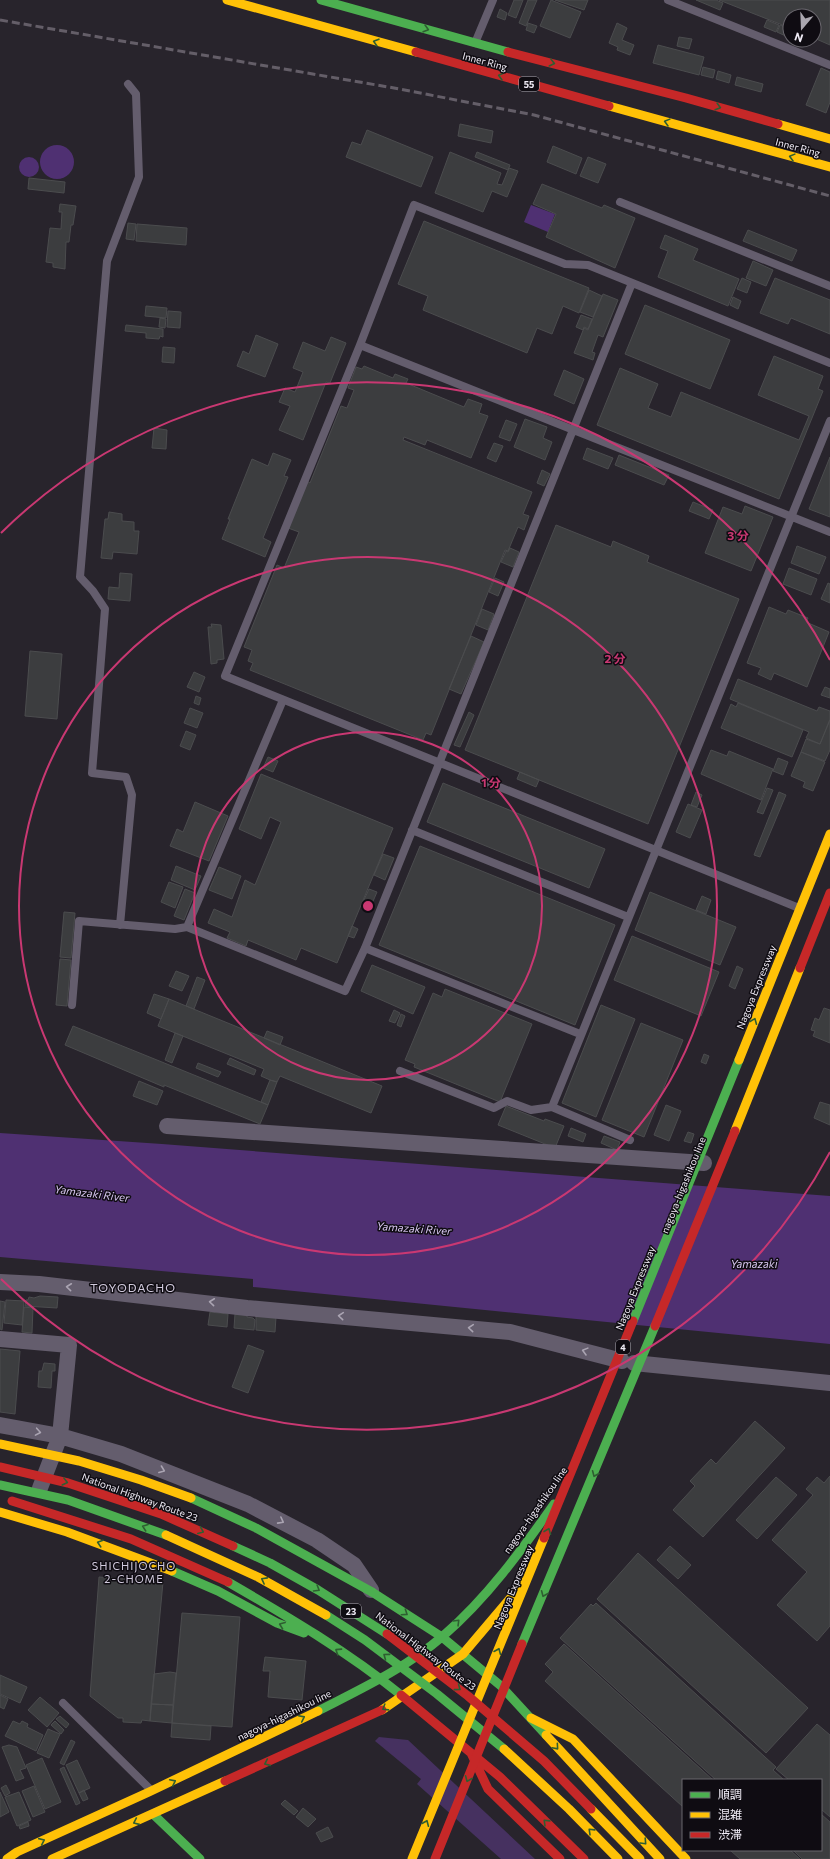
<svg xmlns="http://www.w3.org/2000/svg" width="830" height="1859" viewBox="0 0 830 1859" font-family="Commissioner,'Noto Sans JP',sans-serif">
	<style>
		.green { fill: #463160 }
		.water { fill: #4f3072 }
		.building { fill: #3c3d3f; stroke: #4b4c4e }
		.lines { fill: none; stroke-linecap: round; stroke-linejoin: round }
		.lane { stroke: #645d6d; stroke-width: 8 }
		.street { stroke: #645d6d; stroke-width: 16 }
		.fast { stroke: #4caf50; stroke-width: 9 }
		.slow { stroke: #ffc107; stroke-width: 9 }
		.jam { stroke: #c62828; stroke-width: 9 }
		.rail { stroke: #645e68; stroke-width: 3; stroke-dasharray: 8 4; stroke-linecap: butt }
		.fast-bridge { stroke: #4caf50; stroke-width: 9 }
		.slow-bridge { stroke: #ffc107; stroke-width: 9 }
		.jam-bridge { stroke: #c62828; stroke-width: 9 }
		.oneway { stroke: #2e5e31 }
		.oneway2 { stroke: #aaa4b2 }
		.ring { fill: none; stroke: #c93872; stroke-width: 2 }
		.labels { text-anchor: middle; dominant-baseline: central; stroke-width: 3; stroke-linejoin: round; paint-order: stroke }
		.shield { fill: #0f0c12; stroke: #aca9b2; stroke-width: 1 }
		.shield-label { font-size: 9px; font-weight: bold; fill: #f0ecf6 }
		.street-label { font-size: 10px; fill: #f0ecf6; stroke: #0f0c12 }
		.water-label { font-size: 11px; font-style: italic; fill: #d9c8f2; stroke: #0f0c12 }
		.neighbourhood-label { font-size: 11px; letter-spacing: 1px; fill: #d0c9dc; stroke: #0f0c12 }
		.quarter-label { font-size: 12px; letter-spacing: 1px; fill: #d0c9dc; stroke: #0f0c12 }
		.centre { fill: #c93872; stroke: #0f0c12; stroke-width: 2 }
		.ring-label { font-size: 12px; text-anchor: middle; font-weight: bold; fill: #c93872; stroke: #0f0c12; stroke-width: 3; stroke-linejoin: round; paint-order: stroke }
	</style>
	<rect width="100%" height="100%" fill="#28242c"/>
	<!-- green -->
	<path class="green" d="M379,1737l29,3 127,119h-34l-84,-75 4,-5 -46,-38z"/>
	<!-- water -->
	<path class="water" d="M40 162a17 17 0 1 1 34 0a17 17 0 1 1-34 0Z
		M19 167a10 10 0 1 1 20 0a10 10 0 1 1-20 0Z
		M531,205l24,9 -7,18 -24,-10z
		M0,1133l162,11 668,52v148l-577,-57v-8l-253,-22z"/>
	<!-- building -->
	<path class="building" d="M514,0h9l-7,18 -8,-3z
		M528,0h9l-11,26 -7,-3z
		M551,0l30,12 -11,26 -30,-12z
		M555,0h33l-4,10z
		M696,0h20l7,3 -3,7z
		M719,0h111v45l-16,-7v-22h-24v12z
		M500,9l7,4 -2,7 -8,-3z
		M767,20l12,5 -3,7 -12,-5z
		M528,23l9,3 -3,7 -8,-3z
		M617,23l10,5 -5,12 12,5 -4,10 -13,-5 1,-3 -9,-4z
		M780,25l10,4v9l-13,-6z
		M679,37l13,2 -3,10 -12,-3z
		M658,45l46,12 -5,18 -46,-12z
		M703,67l12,3 -2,8 -12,-3z
		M821,68l9,4v30l-4,11 -20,-8z
		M718,71l13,4 -2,8 -13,-4z
		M737,77l26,7 -2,8 -26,-7z
		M460,124l33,7 -2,12 -33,-7z
		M367,130l66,27 -12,30 -75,-30 6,-15 9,3z
		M553,146l29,12 -6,16 -29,-12z
		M450,152l51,21 -4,11 5,1 7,-17 9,3 -11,26 -15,-6 -9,21 -48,-19z
		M477,152l33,13 -2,5 -33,-13z
		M588,157l18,7 -8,19 -18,-7z
		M29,178l36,4 -1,11 -36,-4z
		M542,184l60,24 2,-3 31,13 -20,50 -69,-31 10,-23 -23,-10z
		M60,204l16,2 -3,19h-2l-2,17h-3l-1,27 -12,-2v-4l-7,-1 4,-34 11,1 1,-17h-3z
		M424,221l165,67 -10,25 -16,-7 -11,28 -15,-6 -10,25 -104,-43 5,-14 -30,-12z
		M128,223l8,1 -2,16 -8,-1z
		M137,224l50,4 -1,17 -50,-4z
		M748,230l49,20 -5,11 -49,-20z
		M665,235l33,14 -5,11 46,19 -11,27 -70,-29 10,-26 -8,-3z
		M753,261l20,9 -7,16 -20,-8z
		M742,278l9,4 -4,11 -10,-4z
		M775,278l55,22v34l-39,-16 -3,6 -28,-11z
		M589,290l13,6 -9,21 -13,-5z
		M603,294l15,6 -15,37 -5,-2 -6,17 3,1 -2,7 -19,-7 10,-25 4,2z
		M733,297l8,4 -3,8 -8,-4z
		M645,305l85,35 -20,49 -85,-35z
		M146,306l21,2 -1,10 -21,-2z
		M168,311l13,1 -1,16 -13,-1z
		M581,315l11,4 -4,10 -4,-2 -1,3 -7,-3z
		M160,318l6,1 -1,9 -6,-1z
		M126,325l37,4v8l-3,-1 -1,3 -13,-1v-5l-21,-2z
		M256,335l22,9 -13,33 -28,-11 6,-15 6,3z
		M331,337l15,6 -16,40 -4,-1 -23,58 -24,-10 11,-24 -11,-4 6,-14 10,4 8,-20 -10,-4 10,-26 22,9z
		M163,347l12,1 -1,15 -12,-1z
		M774,356l49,20 -5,13 5,2 -44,108 -182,-74 23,-57 38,16 -10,24 23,9 10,-25 118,48 10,-24 -51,-21z
		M364,366l29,12 2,-4 13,5 -2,4 58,24 4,-8 14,5 -3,9 9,3 -17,42 -44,-18 -2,5 -21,-8 -1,3 129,52 -9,22 6,2 -5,14 -6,-3 -10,24 -3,-1 -74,185 -5,-2 -3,7 -173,-70 3,-7 -5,-2 4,-11 -8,-3 33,-82 7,3 15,-36 -11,-4 19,-47 3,2 31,-77 6,2 7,-18 -6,-2 8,-21 6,2z
		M564,370l20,9 -10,25 -20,-9z
		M525,419l22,8 -4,11 9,4 -7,18 -31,-13z
		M506,420l11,4 -7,17 -11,-4z
		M154,428l13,2 -1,19 -14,-1z
		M494,443l9,3 -7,16 -9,-4z
		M587,448l26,10 -5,11 -25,-10z
		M273,453l18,7 -7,16 4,1 -25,61 8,4 -6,15 -43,-18 8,-20h-2l24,-60 16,7z
		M619,455l50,20 -5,10 -49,-20z
		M830,457v60l-21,-8z
		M542,470l8,4 -6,12 -7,-3z
		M693,502l20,8 -4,9 -20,-8z
		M745,506l28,11 -22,54 -46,-18 18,-46 19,7z
		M109,512l13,2v7l12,1v9h5l-2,23 -24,-2 -1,7 -11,-1 4,-39h3z
		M556,525l55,22 2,-6 36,15 -2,6 92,37 -91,225 -183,-74z
		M797,546l29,11 -7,17 -28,-11z
		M510,548l9,4 -6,15 -12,-5 5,-11 2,1z
		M789,568l28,11 -6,16 -28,-11z
		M120,573l12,1 -2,27 -22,-2 1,-12 10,1z
		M495,578l9,4 -6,14 -9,-4z
		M828,583l2,1v19l-9,-4z
		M769,607l17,7 2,-4 20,8 -2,4 23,10 -22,55 -33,-14 -3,7 -13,-6 3,-6 -14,-5z
		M482,609l12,5 -6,16 -12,-5z
		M211,624l10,1 3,34 -7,1v3l-6,1 -3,-37h4z
		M471,636l13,6 -23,52 -12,-5z
		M30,651l32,3 -5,65 -32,-3z
		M194,672l11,5 -6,15 -12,-5z
		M738,679l79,32 2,-4 11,4v8l-10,25 -14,-6 3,-6 -79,-33z
		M825,687l5,2v9l-9,-3z
		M196,696l5,2 -2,7 -5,-2z
		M738,703l65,27 -11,27 -71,-29 10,-24 5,3z
		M190,708l13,5 -6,15 -13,-5z
		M469,712l5,3 -14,32 -6,-2z
		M830,720v30l-5,11 -24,-9 5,-13 14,5z
		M186,731l10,4 -6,15 -10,-4z
		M711,750l16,6 2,-5 44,18 -12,31 -60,-26z
		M801,752l24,10 -12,29 -10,-4 2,-5 -14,-6z
		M268,757l10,4 -5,11 -10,-4z
		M778,758l10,4 -5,13 -10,-4z
		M520,772l19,8 -3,7 -19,-8z
		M261,774l132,54 -56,135 -36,-15 -5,12 -48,-20 -2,6 -19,-8 3,-6 -22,-9 6,-14 18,8 13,-37 10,5 26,-63 -11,-5 -9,22 -22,-10z
		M443,783l162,66 -16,39 -162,-66z
		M767,788l6,2 -10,24 -6,-2z
		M696,792l6,3 -5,12 -6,-2z
		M779,792l7,3 -26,62 -6,-2z
		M195,802l33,14 -19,45 -39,-15 7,-17 6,3z
		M688,804l14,6 -12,28 -14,-6z
		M420,846l195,79 -40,100 -196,-80z
		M383,854l11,4 -9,22 -11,-5z
		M176,866l25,10 -6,14 -24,-10z
		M219,867l22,9 -9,23 -23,-9z
		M169,882l14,5 -8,21 -14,-6z
		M185,889l10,4 -11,27 -10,-4z
		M369,889l8,3 -6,14 -8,-4z
		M650,892l86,35 -16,38 -85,-35z
		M702,896l9,4 -5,14 -10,-4z
		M64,912l11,1 -4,45 -11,-1z
		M352,926l6,3 -4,9 -6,-2z
		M632,936l87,36 -18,44 -87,-36z
		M60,959l11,1 -4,46 -11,-1z
		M372,965l53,22 -12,27 -52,-23z
		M737,966l6,3 -8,20 -6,-3z
		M176,971l13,5 -7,15 -13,-5z
		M197,977l8,3 -11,29 -8,-3z
		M445,989l87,35 -32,78 -86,-35 1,-3 -10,-4 28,-67 9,4z
		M154,994l15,5 -8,20 -14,-6z
		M169,999l213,87 -11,27 -91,-37 -3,6 -7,-2 -9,-4 3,-7 -106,-43z
		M601,1005l34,14 -39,98 -34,-14z
		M824,1008l6,2v33l-17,-7 2,-5 -4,-1 4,-12 4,2z
		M394,1010l6,3 -5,10 -6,-2z
		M401,1014l4,2 -4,11 -4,-2z
		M641,1023l42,17 -39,97 -42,-17z
		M73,1026l195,79 -8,19 -96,-39v2l-99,-42z
		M267,1031l16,6 -3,8 -16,-7z
		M175,1033l8,3 -11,27 -7,-3z
		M704,1054l5,2 -3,8 -5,-2z
		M230,1058l26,12 -2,5 -27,-11z
		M198,1063l23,9 -3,5 -22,-9z
		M270,1080l7,2 -9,23 -7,-3z
		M139,1081l24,10 -6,14 -24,-9z
		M820,1102l10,3v20l-16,-7z
		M666,1105l15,6 -12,30 -15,-6z
		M506,1106l38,15 1,-2 19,7 -9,22 -57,-23z
		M571,1128l15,6 -3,8 -15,-6z
		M688,1132l6,2 -3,9 -7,-2z
		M604,1136l16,6 -3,8 -16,-7z
		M40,1296l18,1 -1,11 -32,-2 1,-6h2l1,-3 5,1z
		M6,1300l18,1 -2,24 -18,-2z
		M0,1301l5,1 -3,28 -2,-1z
		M24,1307l9,1 -1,25 -10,-1z
		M210,1312l18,2 -1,13 -19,-2z
		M256,1313l20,4 -1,15 -19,-2z
		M235,1314l12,1v2l6,1 2,2 -1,10 -20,-2z
		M248,1345l16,6 -16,42 -16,-6z
		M0,1349l20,2 -5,63 -15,-2z
		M44,1363l11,1v7h-3l-1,17 -13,-1 1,-16h3z
		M755,1421l30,27 -82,89 -30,-27 22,-24 -5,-5 21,-22 5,5z
		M830,1476v150l-13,15 -40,-36 30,-33 -35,-32 41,-45 -7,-6 11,-12 7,6z
		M776,1477l21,18 -40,44 -21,-19z
		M670,1546l21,19 -13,14 -21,-19z
		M638,1553l170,155 -42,45 -169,-154z
		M99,1577l64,5 -13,139 -8,-1 -1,3 -18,-1v-4h-5l-28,-22z
		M596,1603l180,164 -3,3 11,10h-68l-156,-142 31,-34 2,2z
		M182,1613l58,4 -8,110 -60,-4z
		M564,1644l149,136h-30v27l-138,-126 8,-9 -8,-8z
		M265,1657l41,4 -4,39 -34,-3 2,-26h-7z
		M170,1672l6,1 -3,32 -22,-1 3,-30z
		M0,1675l27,12 -7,16 -20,-9z
		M0,1695l8,4 -4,10 -4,-2z
		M40,1697l19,16 -12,14 -19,-17z
		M151,1704l22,1 -1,18 -22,-2z
		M60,1716l9,8 -3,4 -10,-9z
		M13,1721l7,3 2,-3 6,3 -1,3 16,8 -7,16 -31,-15z
		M55,1721l9,9 -3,4 -10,-9z
		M172,1723l39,3 -1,14 -39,-3z
		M817,1724l13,11v82l-9,-8v-29h-32l-13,-11z
		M48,1729l12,5 -11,24 -12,-5z
		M71,1740l4,2 -11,23 -4,-2z
		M9,1745l8,2 9,21 -6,2 4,8 -8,3 -14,-34z
		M42,1758l19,44 -16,7 -19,-44z
		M77,1760l13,28 -11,5 -13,-28z
		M64,1767l16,36 -4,2 -16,-36z
		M6,1785l4,8 -5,3 -4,-8z
		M34,1786l11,26 -12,5 -11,-26z
		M84,1790l4,9 -5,2 -4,-8z
		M0,1792l9,20 -9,5z
		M19,1792l12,28 -14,6 -12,-29z
		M285,1800l13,11 -4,4 -13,-11z
		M303,1808l13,11 -8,8 -12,-10z
		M821,1814l9,8v37h-28l-9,-9h28z
		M28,1822l1,4 -9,3 -1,-3z
		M328,1827l5,10 -12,5 -5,-9z
		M730,1850h60l10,9h-60z"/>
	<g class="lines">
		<!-- lane -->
		<path class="lane" d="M668,0l162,65
			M475,43l18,-43
			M620,202l210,84
			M360,345l470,187
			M412,830l216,87
			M799,908l-574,-232 135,-331 54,-140 151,59 23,1 242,98
			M120,925l12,-130 -6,-18 -34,-4 13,-164 -12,-18 -13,-14 27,-316 32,-84 -3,-83 -8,-10
			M187,927l96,-227
			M365,948l215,86
			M72,1005l7,-84 96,8 12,-2 158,64 20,-43 267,-665
			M400,1071l94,37 13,-7 24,9 21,-3
			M630,1140l-78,-33 278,-686
			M63,1703l88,87"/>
		<!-- street -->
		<path class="street" d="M167,1126l537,37
			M0,1282l39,2 208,24 263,24 112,29
			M0,1339l69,6 -9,91 -20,52
			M634,1363l196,20
			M0,1425l60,11 61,18 127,50 69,36 37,25 17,25"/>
		<!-- fast -->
		<path class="fast" d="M321,0l187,52
			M172,1571l46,20 59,32 27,10
			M228,1582c59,34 120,70 173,113
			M372,1592l70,45 59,49 45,49
			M318,1711c43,-22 88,-43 125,-75 44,-38 78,-85 111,-132
			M154,1815l46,44"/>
		<!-- slow -->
		<path class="slow" d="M227,0l189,52
			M609,106l221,61
			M778,124l52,15
			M0,1512l67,20 105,39
			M382,1710l81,-56 61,-72
			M531,1718l42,21 113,120
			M546,1735l114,124
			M7,1859l10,-7 132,-60 169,-81
			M52,1859l173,-78"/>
		<!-- jam -->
		<path class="jam" d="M416,52l193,54
			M508,52l178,46 92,26
			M401,1695l99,82 84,82
			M471,1753l17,36 72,70
			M225,1781l157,-71"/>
		<!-- rail -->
		<path class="rail" d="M0,20l394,68 140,27 296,81"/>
		<!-- fast-bridge -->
		<path class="fast-bridge" d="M633,1321l106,-261
			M0,1485l68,15 98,35
			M191,1498l65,30 116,64
			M233,1546l37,17 48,27 69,44
			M326,1615l39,25 72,54 67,55
			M522,1644l133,-318"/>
		<!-- slow-bridge -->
		<path class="slow-bridge" d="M739,1060l91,-226
			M735,1131l65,-163
			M0,1444l79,17 62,19 50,18
			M166,1535l92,42 68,38
			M504,1749l65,60 49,50
			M591,1809l49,50
			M412,1859l132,-321"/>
		<!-- jam-bridge -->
		<path class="jam-bridge" d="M800,968l30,-75
			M655,1326l80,-195
			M0,1467l68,16 93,31 72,32
			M12,1501l119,38 97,43
			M544,1538l89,-217
			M387,1634l81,62 76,65 47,48
			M435,1859l87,-215"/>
	</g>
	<!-- one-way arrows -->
	<defs><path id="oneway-chevron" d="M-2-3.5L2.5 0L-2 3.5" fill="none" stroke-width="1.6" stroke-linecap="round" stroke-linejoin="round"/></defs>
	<g class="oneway">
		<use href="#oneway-chevron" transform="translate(426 29) rotate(16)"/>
		<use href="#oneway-chevron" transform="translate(376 42) rotate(-164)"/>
		<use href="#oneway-chevron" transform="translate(552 63) rotate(14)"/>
		<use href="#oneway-chevron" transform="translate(501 76) rotate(-165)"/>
		<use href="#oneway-chevron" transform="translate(718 107) rotate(16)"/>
		<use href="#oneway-chevron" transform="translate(667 122) rotate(-165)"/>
		<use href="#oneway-chevron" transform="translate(792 157) rotate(-165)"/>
		<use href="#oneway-chevron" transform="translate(754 1021) rotate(-68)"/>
		<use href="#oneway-chevron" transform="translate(595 1474) rotate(113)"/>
		<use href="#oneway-chevron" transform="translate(65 1482) rotate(14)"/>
		<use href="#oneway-chevron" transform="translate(145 1527) rotate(-160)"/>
		<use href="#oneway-chevron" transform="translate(201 1531) rotate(23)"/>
		<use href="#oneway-chevron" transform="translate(548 1531) rotate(-68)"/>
		<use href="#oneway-chevron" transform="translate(100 1543) rotate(-162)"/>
		<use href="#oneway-chevron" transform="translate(264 1580) rotate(-152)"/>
		<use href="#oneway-chevron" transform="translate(317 1589) rotate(31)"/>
		<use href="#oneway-chevron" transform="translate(544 1594) rotate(113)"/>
		<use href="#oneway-chevron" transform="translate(405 1613) rotate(34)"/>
		<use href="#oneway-chevron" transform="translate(457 1622) rotate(-45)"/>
		<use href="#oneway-chevron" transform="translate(282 1625) rotate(-159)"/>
		<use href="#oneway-chevron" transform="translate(338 1651) rotate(-147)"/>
		<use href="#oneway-chevron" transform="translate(498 1651) rotate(-67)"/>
		<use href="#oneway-chevron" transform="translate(386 1656) rotate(-143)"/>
		<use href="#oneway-chevron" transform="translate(458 1688) rotate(37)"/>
		<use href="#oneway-chevron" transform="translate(385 1708) rotate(148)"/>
		<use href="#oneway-chevron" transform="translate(302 1718) rotate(-26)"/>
		<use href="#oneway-chevron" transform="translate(556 1747) rotate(49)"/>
		<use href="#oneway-chevron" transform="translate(267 1763) rotate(156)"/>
		<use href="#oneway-chevron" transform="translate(468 1779) rotate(112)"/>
		<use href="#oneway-chevron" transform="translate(173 1782) rotate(-26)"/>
		<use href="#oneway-chevron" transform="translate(136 1822) rotate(156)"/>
		<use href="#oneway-chevron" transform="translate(546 1822) rotate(-136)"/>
		<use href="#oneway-chevron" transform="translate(426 1823) rotate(-67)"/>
		<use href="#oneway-chevron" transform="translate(591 1831) rotate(-136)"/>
		<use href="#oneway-chevron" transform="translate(42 1841) rotate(-24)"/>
		<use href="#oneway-chevron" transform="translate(644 1842) rotate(47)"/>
	</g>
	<g class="oneway2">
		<use href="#oneway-chevron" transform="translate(69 1287) rotate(-174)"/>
		<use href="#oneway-chevron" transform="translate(212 1302) rotate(-174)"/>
		<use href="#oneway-chevron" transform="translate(341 1316) rotate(-175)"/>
		<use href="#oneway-chevron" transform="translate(471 1328) rotate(-175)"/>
		<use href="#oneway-chevron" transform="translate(585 1351) rotate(-165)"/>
		<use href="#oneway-chevron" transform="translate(38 1432) rotate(10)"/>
		<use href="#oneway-chevron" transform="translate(162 1470) rotate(21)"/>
		<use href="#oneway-chevron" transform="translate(281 1521) rotate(28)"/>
	</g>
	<!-- distance rings -->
	<g class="ring">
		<circle cx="368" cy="906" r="174"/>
		<circle cx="368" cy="906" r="349"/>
		<path d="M830 1152A523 523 0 0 1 1 1279M1 533A523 523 0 0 1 830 660"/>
	</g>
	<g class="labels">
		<!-- shield labels -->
		<g class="shield">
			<rect x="519" y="77" width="20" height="14" rx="3"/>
			<rect x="616" y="1340" width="14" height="14" rx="3"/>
			<rect x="341" y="1604" width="20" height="14" rx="3"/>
		</g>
		<g class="shield-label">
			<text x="529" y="84">55</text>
			<text x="623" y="1347">4</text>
			<text x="351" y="1611">23</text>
		</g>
		<!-- street labels -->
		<g class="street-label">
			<text transform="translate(485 61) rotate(15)">Inner Ring</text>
			<text transform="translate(798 147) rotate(15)">Inner Ring</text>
			<text transform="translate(756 987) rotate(-68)">Nagoya Expressway</text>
			<text transform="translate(683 1185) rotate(-68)">nagoya-higashikou line</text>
			<text transform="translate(635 1288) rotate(-68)">Nagoya Expressway</text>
			<text transform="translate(140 1497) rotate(20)">National Highway Route 23</text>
			<text transform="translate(535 1510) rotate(-55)">nagoya-higashikou line</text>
			<text transform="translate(513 1587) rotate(-68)">Nagoya Expressway</text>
			<text transform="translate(426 1651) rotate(37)">National Highway Route 23</text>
			<text transform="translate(284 1715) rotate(-26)">nagoya-higashikou line</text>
		</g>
		<!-- water labels -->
		<g class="water-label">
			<text transform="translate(92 1193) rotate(7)">Yamazaki River</text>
			<text transform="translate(414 1228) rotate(4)">Yamazaki River</text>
			<text x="754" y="1263">Yamazaki</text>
		</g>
		<!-- neighbourhood labels -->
		<g class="neighbourhood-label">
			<text x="134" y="1565">SHICHIJOCHO<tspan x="134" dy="13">2-CHOME</tspan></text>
		</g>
		<!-- quarter labels -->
		<g class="quarter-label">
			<text x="133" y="1287">TOYODACHO</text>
		</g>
	</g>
	<circle cx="368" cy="906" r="6" class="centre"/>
	<g class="ring-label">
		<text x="738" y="540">3 分</text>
		<text x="615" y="663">2 分</text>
		<text x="491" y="787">1 分</text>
	</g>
	<!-- legend -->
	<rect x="682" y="1779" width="140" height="72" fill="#0f0c12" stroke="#69666d"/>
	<rect x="690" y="1792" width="20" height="6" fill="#4caf50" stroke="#69666d"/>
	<text x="718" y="1799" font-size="12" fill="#f0ecf6">順調</text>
	<rect x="690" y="1812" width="20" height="6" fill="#ffc107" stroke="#69666d"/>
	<text x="718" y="1819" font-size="12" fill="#f0ecf6">混雑</text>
	<rect x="690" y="1832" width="20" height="6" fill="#c62828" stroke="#69666d"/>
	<text x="718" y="1839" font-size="12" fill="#f0ecf6">渋滞</text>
	<!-- north arrow -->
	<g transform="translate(802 28) rotate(199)"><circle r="19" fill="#0f0c12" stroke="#69666d"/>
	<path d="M0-3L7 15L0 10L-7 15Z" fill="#aaa6af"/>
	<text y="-6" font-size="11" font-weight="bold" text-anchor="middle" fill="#f0ecf6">N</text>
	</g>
</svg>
